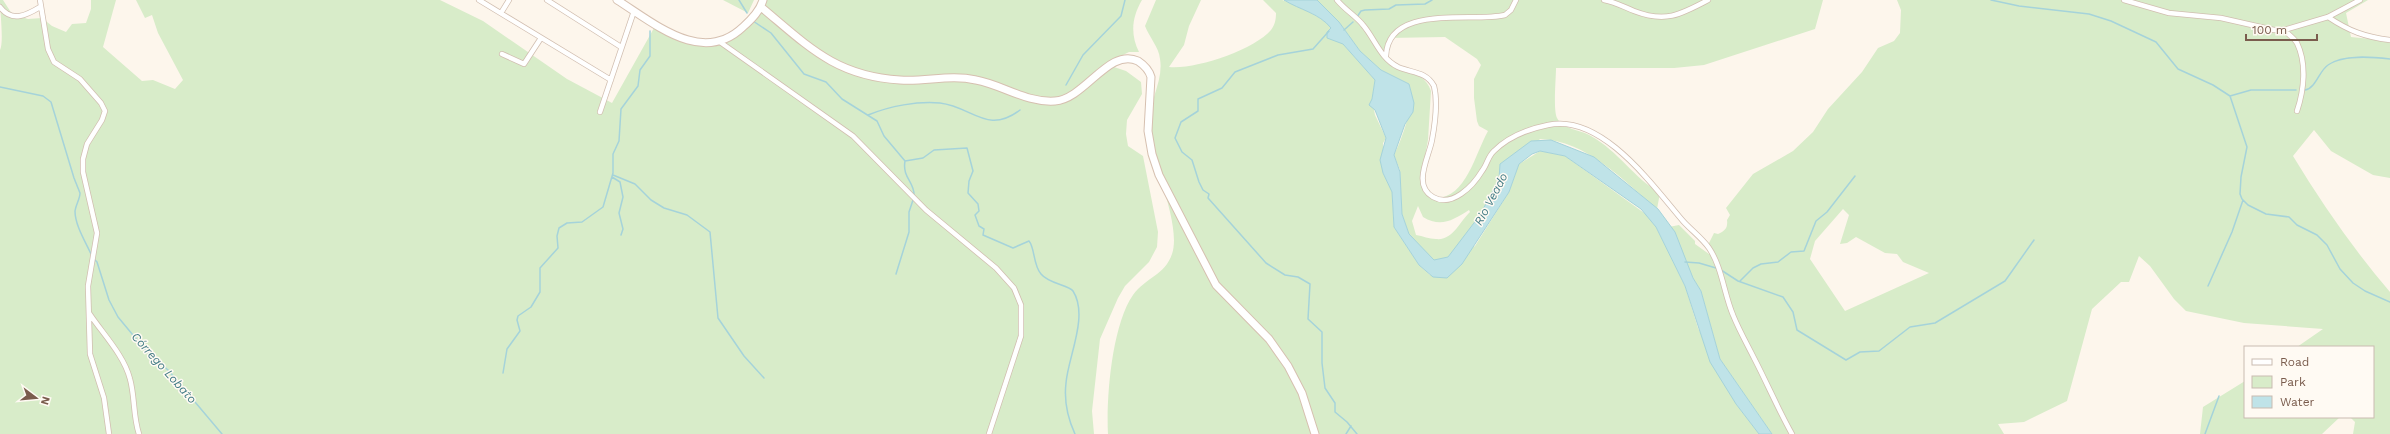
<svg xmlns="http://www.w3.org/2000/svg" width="2390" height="434" viewBox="0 0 2390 434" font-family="'Work Sans',sans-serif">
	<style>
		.green { fill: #d8ecc9; fill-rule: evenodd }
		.water { fill: #bfe3e8; stroke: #a5d3da }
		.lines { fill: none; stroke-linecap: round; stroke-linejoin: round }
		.stream { stroke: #a5d3da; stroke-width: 1.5 }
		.street-casing { stroke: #d1beb0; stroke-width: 6 }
		.secondary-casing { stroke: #d6c0b0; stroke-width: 9 }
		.street { stroke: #fff; stroke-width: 4.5 }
		.secondary { stroke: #fff; stroke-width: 7 }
		.labels { text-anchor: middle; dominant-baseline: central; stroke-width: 3; stroke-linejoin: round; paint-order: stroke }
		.water-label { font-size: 12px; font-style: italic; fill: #437c86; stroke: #fffaf3 }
	</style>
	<rect width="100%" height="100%" fill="#fdf6ec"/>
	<!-- green -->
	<path class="green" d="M0,0h3l9,14 16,5 14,-1 10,8 14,6 6,-8 14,-1 5,-14v-9h25l-13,47 39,34 11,-1 22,9 8,-9 -25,-47 -6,-18 -7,3 -9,-18h304l43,21 84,58 45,24 42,-75 41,16 43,-11 23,-33h381c-10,17 -12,34 -3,52h-10l-18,9 3,6 12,4 15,11 1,12 -15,26 -1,14 2,12 15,10 15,76 -1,15 -8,15 -24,24 -7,12 -18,41 -8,72 2,23h-1094v-384c4,-8 0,-38 0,-50z
		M723,0h31l-6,13z
		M1156,0h45l-12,26 -5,19 -15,22c25,3 85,-17 102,-37 4,-5 5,-11 5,-17l-13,-13c6,0 13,0 19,0 7,1 46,20 48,27 1,3 1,9 1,12h5l7,5 32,36 -3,19 3,16 11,23 -3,5v30l9,19 2,35 25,38 11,10 45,-29 34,-54 10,-28 21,-13 25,5 82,59 9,12 29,59 13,42 38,76 23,30h-651c-2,-36 4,-109 25,-139 12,-17 32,-20 39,-41 10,-29 -21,-93 -23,-127 -2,-23 15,-45 11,-68 -1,-12 -11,-22 -15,-33z
		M1317,0h506l-8,29 -111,36 -30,3h-118c0,11 -3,41 1,50 6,12 23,11 34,18 27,15 43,42 69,57l-3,16c-33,-28 -71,-69 -117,-70l-41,40 -19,36 -19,27 -13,15 -12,4 -7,-4 -20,-23 -7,-20 -2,-44 -6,-15c8,-16 22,-54 15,-71l-28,-14 -21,-19 -21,-29zM1445,37l32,22 4,6 -7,14v19l3,23 2,5 9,5c-13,23 -22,68 -53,67l-12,-13 -1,-13 6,-32 3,-49c-9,-29 -54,-16 -43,-53zM1418,206l5,11c18,11 30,3 46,-7l1,2c-10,9 -17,29 -34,27 -7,0 -13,-3 -20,-4l-4,-14z
		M1897,0h471l-22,13 5,24 39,4v137l-17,-3 -42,-24 -17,-21 -21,26c29,48 61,94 97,136v142h-37l2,-12 -5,-5h23v-70h-76l26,-18 -79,-6 -58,-12 -12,-12 -24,-33 -11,-10 -10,26h-8l-29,27 -25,92 -43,21 -26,2 6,10h-232l-52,-75 -19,-68 -8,-13 -24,-51 10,-2 16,16v3l14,10v-11l5,-10 4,1c7,-3 10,-6 9,-14l3,-5 -4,-7 27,-34 40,-23 20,-19 15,-23 34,-37 16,-24 16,-7 6,-8 1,-23zM1843,209l6,6 -9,29 7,-1 9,-6 29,16 12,1 6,8 26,11 -84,38 -35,-52 5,-18z
		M2245,381v36h95l-18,17h-122l3,-27z"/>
	<!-- water -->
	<path class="water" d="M1284,0h33l22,22 21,29 21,19 28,14 5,19 -1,9 -8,12 -11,31 6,17 2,42 7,20 25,26 14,-3 32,-42 19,-36 1,-15 31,-23 20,-1 43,17 64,52 17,23 18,46 8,13 19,68 52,75h-13l-23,-30 -26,-42 -25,-76 -29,-59 -15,-18 -76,-53 -25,-5 -8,3 -13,10 -10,28 -47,72 -15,14 -14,-1 -14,-12 -25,-38 -2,-35 -9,-19 -3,-13 6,-22 -11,-28 -6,-5 3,-6 3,-19 -32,-36 -16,-6v-6l4,-4c-12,-15 -31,-18 -47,-28z"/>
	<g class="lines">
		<!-- stream -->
		<path class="stream" d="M739,0l8,13
			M1991,0l28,6 70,8 22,7 45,21 22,27 35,16 17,11 21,-6h45
			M1357,17l4,-6 4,-1 24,-1 7,-4 29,-1 7,-4
			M753,21l18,12 33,41 22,8 16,17 35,22 7,15 21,25
			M1344,30l9,-8
			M1329,31l-16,18 -35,6 -43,17 -13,16 -24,11v12l-17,11 -6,16 7,14 10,8 7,22 4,8 6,4 -1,4 58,65 19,12 13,2 12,7 -2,35 14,13v31l3,25 10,15v9l12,10 10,12
			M1066,85l17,-30 38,-39 4,-16
			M0,87l43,9 8,6 23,76 6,15c0,6 -4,11 -5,18 0,14 10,30 16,43
			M2305,90c11,-2 14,-19 23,-25 15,-11 45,-8 62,-6
			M2230,96l17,51 -6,30 -1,17 2,5 6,6 18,9 23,3 8,8 20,10 10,10 13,24 13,14 12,8 25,11
			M868,115c22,-9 49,-14 72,-12 33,4 47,32 80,7
			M905,161l18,-3 11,-8 33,-2 6,23 -4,10 -1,12 10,11 1,7 -4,4 4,11 5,3 -1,6 30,13 16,-7c6,7 4,24 12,33 8,10 28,11 32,17 16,25 -5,66 -7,92 -2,17 2,36 9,51
			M905,161c-3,17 10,21 9,35
			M613,175l22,9 16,16 13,8 23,7 23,17 8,86 26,38 20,22
			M612,177l8,5 3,15 -4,16 4,16 -2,6
			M94,259l3,3 12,38 9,17 29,35 21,18 54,64
			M1685,262l14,1 17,5
			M1721,270l17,11 45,16 10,15 4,18 49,30 14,-8 19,-1 31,-24 25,-4 70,-42 29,-41
			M896,274l13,-42v-20l4,-12
			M1740,281l13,-13 8,-4 17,-2 13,-10 13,-1 12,-30 11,-9 28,-36
			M2208,286l24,-54 11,-32
			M503,373l4,-24 13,-18 -3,-11 1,-4 13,-9 9,-15v-24l18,-20 -1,-12 2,-8 8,-5 15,-1 21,-15 10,-34v-19l6,-13 2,-32 17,-23 2,-16 10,-14v-25
			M1346,434l5,-8
			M2205,434l14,-38"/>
		<defs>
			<path id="street" d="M40,0l8,49 6,13 26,17 21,24 4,8 -3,9 -15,24 -4,15v13l14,61 -9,53 2,68 14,44 5,36
				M479,0l132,80
				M547,0l74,47
				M1337,0c8,10 19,16 26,25 12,14 17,33 35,42 13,6 28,4 36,19 4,16 1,38 -2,54 -3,17 -20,45 1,57 19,11 40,-11 49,-26 5,-6 6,-15 12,-20 15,-15 34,-22 54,-26 54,-12 105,61 135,96 8,9 19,17 26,27 13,19 15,46 24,67 6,15 14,29 21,43 13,25 24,51 38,76
				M1604,0c11,2 20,7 30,11 31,12 46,4 74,-11
				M2124,0l45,13 52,5 53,12h10l44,-13 32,-17
				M0,7c12,16 27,8 40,0
				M501,13l8,-13
				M2328,17c21,14 37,20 62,23
				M2284,30c4,4 10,8 13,13 10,21 7,47 0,68
				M720,42l133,94 73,74 70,58 18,20 7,17v31l-32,98
				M502,54l22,10 17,-26
				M1386,56c2,-53 87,-33 119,-41l6,-5 5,-10
				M600,112l34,-101
				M89,313c13,20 35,42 41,66 5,18 3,37 9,55"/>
			<path id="secondary" d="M617,0c37,23 85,66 126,27 9,-8 17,-16 20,-27
				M761,7c47,39 74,69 139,73 26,2 50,-6 76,0 27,5 50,23 79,21 30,-2 54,-54 83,-40 6,4 11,9 13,16l-3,54 4,23 7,21 57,110 53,54 19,27 14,27 13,41"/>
		</defs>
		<!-- street casing -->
		<use href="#street" class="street-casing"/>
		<!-- secondary casing -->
		<use href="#secondary" class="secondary-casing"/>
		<!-- street -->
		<use href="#street" class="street"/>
		<!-- secondary -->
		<use href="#secondary" class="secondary"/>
	</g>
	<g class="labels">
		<!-- water labels -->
		<g class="water-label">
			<text transform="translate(1491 199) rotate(-62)">Rio Veado</text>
			<text transform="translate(164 368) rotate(48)">Córrego Lobato</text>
		</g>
	</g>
	<!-- legend -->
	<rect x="2244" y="346" width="130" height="72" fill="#fffaf3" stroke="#cabbb1"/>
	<rect x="2252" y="359" width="20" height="6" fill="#ffffff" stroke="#cabbb1"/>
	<text x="2280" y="366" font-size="12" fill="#7a5c4d">Road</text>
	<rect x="2252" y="376" width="20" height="12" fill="#d8ecc9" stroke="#cabbb1"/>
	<text x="2280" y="386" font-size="12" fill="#7a5c4d">Park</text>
	<rect x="2252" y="396" width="20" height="12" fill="#bfe3e8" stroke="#cabbb1"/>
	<text x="2280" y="406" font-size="12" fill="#7a5c4d">Water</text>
	<!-- north arrow -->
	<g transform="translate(36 398) rotate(106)" stroke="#fffaf3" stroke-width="3" paint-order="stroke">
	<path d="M0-3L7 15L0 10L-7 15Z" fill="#7a5c4d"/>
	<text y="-6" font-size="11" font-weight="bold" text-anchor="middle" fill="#7a5c4d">N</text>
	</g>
	<!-- scale -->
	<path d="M2246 34v6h71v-6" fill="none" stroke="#7a5c4d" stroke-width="2"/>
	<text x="2252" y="34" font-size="12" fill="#7a5c4d" stroke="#fffaf3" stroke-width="3" paint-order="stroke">100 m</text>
</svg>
